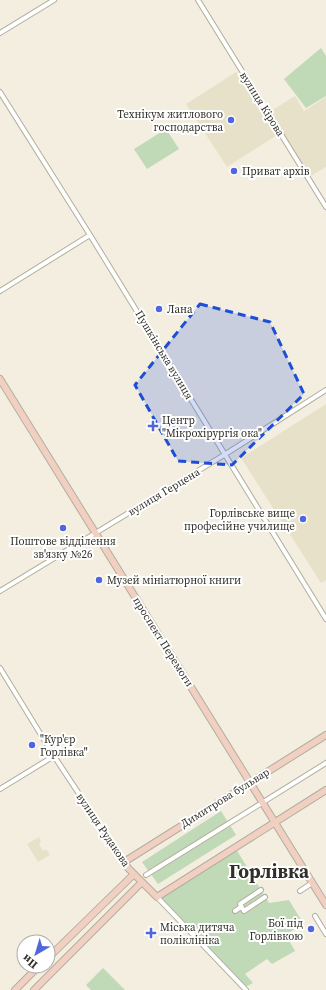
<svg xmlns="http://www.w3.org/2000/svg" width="326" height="990" viewBox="0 0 326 990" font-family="'Source Serif 4',serif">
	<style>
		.built { fill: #e8e1ca }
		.green { fill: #c0d9b6 }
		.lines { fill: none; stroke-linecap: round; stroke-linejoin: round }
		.street-casing { stroke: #b2ae9f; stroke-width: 6 }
		.secondary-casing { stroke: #b2ae9f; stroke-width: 8 }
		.street { stroke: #fff; stroke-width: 4 }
		.secondary { stroke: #f1d0c2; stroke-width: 6 }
		.marked { fill: #1d4ed8; fill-opacity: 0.2; stroke: #1d4ed8; stroke-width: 3; stroke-dasharray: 8 5; stroke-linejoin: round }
		.poi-dot { fill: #5166dc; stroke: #fff; stroke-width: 1.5 }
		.labels { text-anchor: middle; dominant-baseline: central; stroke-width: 4; stroke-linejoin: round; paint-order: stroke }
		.street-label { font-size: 11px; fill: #302f29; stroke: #fff }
		.poi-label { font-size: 11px; fill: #302f29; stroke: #fff; text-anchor: start }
		.town-label { font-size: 19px; font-weight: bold; fill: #302f29; stroke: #fff }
	</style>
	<rect width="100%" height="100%" fill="#f3eedf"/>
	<!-- built -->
	<path class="built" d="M236,72l41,63 -50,32 -41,-63z
		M295,96l9,15 22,-14v70l-17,10 -40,-65z
		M326,404v176l-5,3 -80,-125z
		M39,837l2,5 -2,2 4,7 3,-2 4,6 -12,7 -11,-18z"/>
	<!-- green -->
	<path class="green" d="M321,48l5,8v40l-20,12 -22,-29z
		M166,129l13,20 -32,20 -13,-20z
		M221,811l15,24 -78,49 -16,-22z
		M236,849l33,54 20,-3 14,23 -17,12 9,16 -23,13 -5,-5 -22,15 8,9 -10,5 -86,-89z
		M103,968l22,22h-34l-5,-5z"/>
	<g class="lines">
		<defs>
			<path id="street" d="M198,0l128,207
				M0,33l54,-33
				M0,92l90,143 236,384
				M0,291l90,-56
				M0,591l224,-136 102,-65
				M0,668l54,88 70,106
				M0,789l54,-33
				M146,875l180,-112
				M261,890l-21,14 4,7 21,-14
				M300,891l12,-8
				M157,897l89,93
				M235,911l6,-4
				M315,916l11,18"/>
			<path id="secondary" d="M0,379l326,526
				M326,735l-202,127 4,6 29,29 169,-107
				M48,958l86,-84
				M15,990l24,-24
				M34,990l108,-108"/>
		</defs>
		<!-- street casing -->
		<use href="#street" class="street-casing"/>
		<!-- secondary casing -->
		<use href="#secondary" class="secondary-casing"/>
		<!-- street -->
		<use href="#street" class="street"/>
		<!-- secondary -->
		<use href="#secondary" class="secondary"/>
	</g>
	<!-- marked area -->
	<path class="marked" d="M200,304l70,18 34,72 -72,71 -54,-4 -43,-76z"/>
	<!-- markers -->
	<g class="poi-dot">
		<circle cx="231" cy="120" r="4"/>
		<circle cx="234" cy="171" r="4"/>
		<circle cx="159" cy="309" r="4"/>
		<path d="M151 420h4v4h4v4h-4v4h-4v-4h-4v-4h4z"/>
		<circle cx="303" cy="519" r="4"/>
		<circle cx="63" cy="528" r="4"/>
		<circle cx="99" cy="580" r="4"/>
		<circle cx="32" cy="745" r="4"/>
		<circle cx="311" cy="929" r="4"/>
		<path d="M149 927h4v4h4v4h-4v4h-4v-4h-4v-4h4z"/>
	</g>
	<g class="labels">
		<!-- street labels -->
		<g class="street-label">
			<text transform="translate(262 104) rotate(58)">вулиця Кірова</text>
			<text transform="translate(164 355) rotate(59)">Пушкінська вулиця</text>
			<text transform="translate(164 492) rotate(-31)">вулиця Герцена</text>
			<text transform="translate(163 642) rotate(58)">проспект Перемоги</text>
			<text transform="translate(225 798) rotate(-32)">Димитрова бульвар</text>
			<text transform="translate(103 830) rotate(56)">вулиця Рудакова</text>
		</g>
		<!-- poi labels -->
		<g class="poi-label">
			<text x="223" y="114" text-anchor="end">Технікум житлового<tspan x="223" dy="13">господарства</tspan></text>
			<text x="242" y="171">Приват архів</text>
			<text x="167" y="309">Лана</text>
			<text x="162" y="420">Центр<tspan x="162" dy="13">"Мікрохірургія ока"</tspan></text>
			<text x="295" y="513" text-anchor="end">Горлівське вище<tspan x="295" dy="13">професійне училище</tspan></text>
			<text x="63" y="541" text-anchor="middle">Поштове відділення<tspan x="63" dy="13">зв'язку №26</tspan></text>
			<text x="107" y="580">Музей мініатюрної книги</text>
			<text x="40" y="739">"Кур'єр<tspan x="40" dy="13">Горлівка"</tspan></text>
			<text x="303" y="923" text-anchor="end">Бої під<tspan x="303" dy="13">Горлівкою</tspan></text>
			<text x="160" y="927">Міська дитяча<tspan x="160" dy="13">поліклініка</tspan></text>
		</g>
		<!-- town labels -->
		<g class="town-label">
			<text x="269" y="871">Горлівка</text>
		</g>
	</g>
	<!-- north arrow -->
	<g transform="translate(36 954) rotate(218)"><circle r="19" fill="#ffffff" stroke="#acaca9"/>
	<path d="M0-3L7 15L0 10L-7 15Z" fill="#5166dc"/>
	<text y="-6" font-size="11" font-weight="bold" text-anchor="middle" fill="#302f29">Пн</text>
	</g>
</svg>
